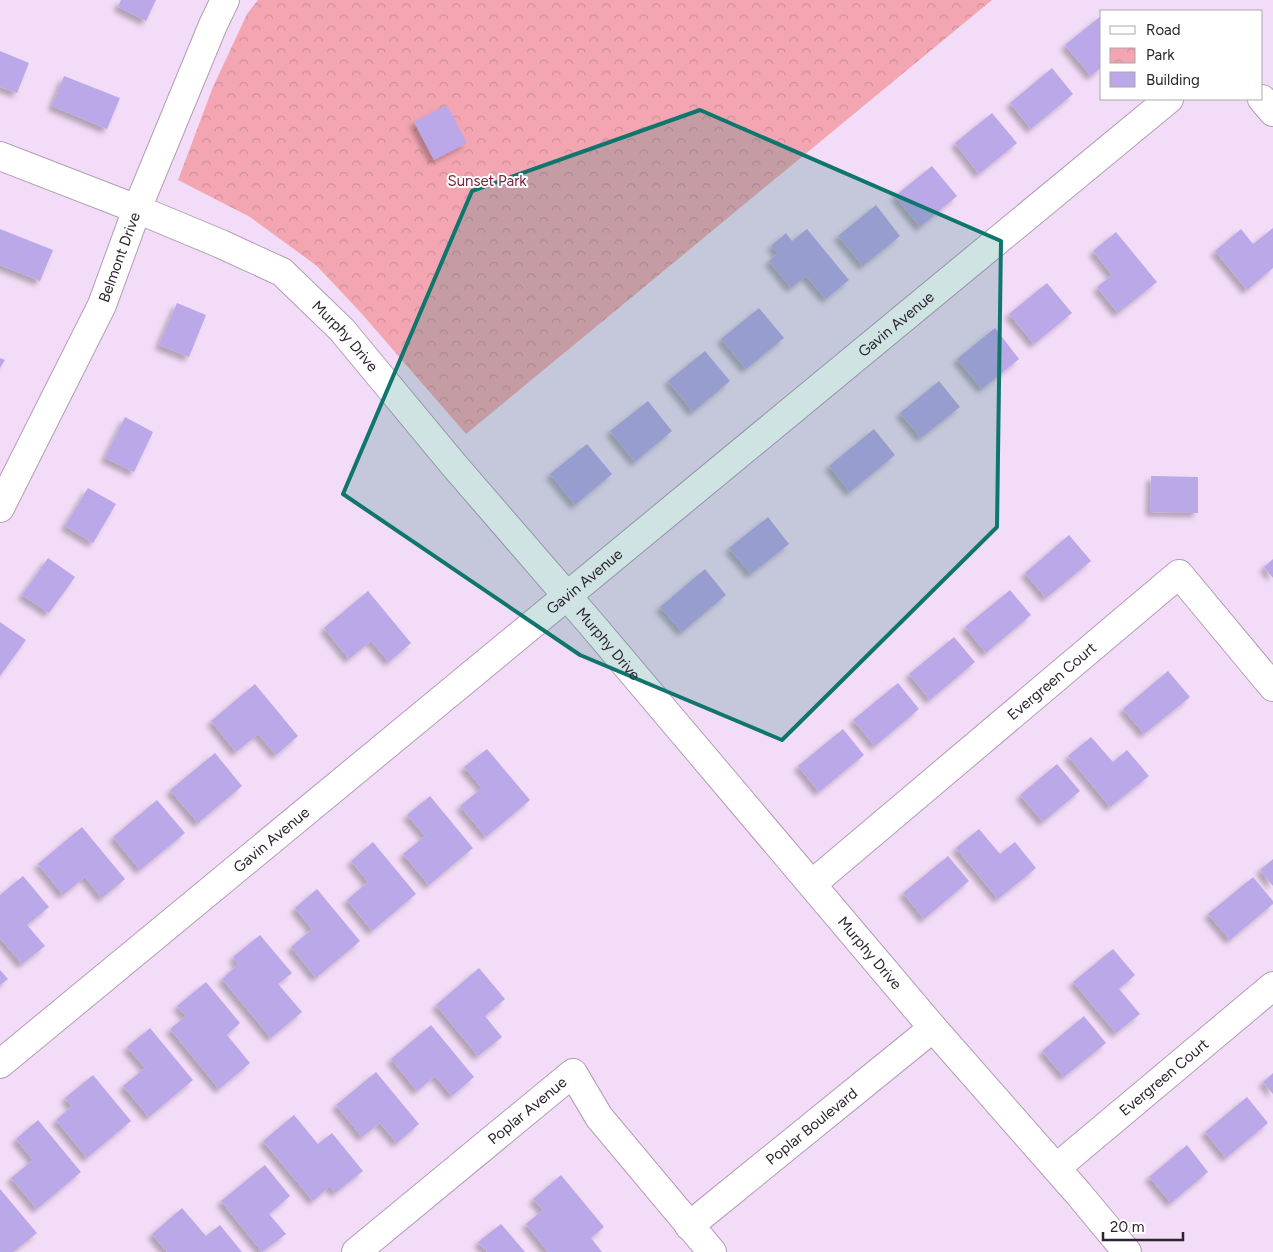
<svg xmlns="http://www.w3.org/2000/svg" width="1273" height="1252" viewBox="0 0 1273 1252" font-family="Figtree,sans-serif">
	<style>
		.park { fill: url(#park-crowns) }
		.building { fill: #baa8e8; filter: url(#shadow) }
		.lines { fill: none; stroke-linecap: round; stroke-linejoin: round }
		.minor-casing { stroke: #b39db6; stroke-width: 30 }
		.minor { stroke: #fff; stroke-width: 28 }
		.marked { fill: #0f766e; fill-opacity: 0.2; stroke: #0f766e; stroke-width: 4; stroke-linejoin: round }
		.labels { text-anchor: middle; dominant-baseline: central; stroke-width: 4; stroke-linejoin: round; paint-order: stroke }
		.park-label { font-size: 15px; fill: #7c243a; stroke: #fff }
		.street-label { font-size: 15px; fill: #2c242e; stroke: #fff }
	</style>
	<defs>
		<pattern id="park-crowns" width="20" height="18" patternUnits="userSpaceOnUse" patternTransform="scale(1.25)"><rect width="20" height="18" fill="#f3a6b2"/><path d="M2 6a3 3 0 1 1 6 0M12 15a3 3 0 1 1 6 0" fill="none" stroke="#d08f99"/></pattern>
		<filter id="shadow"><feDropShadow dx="-4.5" dy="4.5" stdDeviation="2.5" flood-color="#0004"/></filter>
	</defs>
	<rect width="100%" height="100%" fill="#f3dcf7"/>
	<!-- park -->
	<path class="park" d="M258,0h734l-526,434 -104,-120 -45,-48 -67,-49 -72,-37 35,-93 34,-73z"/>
	<!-- building -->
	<path class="building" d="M121,0h35l-10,21 -28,-14z
		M1102,15v52l-11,9 -26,-31z
		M0,51l29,12 -12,30 -17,-6z
		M1052,68l21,26 -42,35 -21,-26z
		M64,76l56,22 -13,31 -55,-23z
		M447,105l20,38 -33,17 -20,-38z
		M992,113l25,30 -38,31 -24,-31z
		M932,166l25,30 -37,31 -25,-31z
		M876,205l24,31 -37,30 -25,-30z
		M1273,228v40l-26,22 -32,-39 26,-22 12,15z
		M0,229l53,21 -13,31 -40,-16z
		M807,229l42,51 -23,19 -20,-23 -15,12 -22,-27 9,-8 -7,-7 15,-13 6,8z
		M1116,232l41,50 -39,31 -21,-26 15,-12 -19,-24z
		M1047,283l25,30 -38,31 -25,-30z
		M177,303l29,12 -17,42 -30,-12z
		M759,308l25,30 -38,31 -25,-30z
		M995,328l24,31 -37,30 -25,-30z
		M705,351l25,30 -37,31 -25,-31z
		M0,358l5,2 -5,8z
		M939,381l21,26 -39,31 -21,-25z
		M648,401l24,30 -37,31 -25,-31z
		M125,417l28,15 -19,40 -29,-14z
		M874,429l21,26 -45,37 -21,-26z
		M587,444l25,30 -37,31 -25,-31z
		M1151,476l47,1v36l-48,-1z
		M88,488l28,16 -23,39 -28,-17z
		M768,517l21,27 -38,30 -22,-26z
		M1069,535l22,26 -45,37 -21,-25z
		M48,558l27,19 -26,36 -27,-18z
		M1273,559v19l-9,-11z
		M705,569l21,26 -44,37 -22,-25z
		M1010,590l21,25 -45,38 -21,-26z
		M368,591l43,52 -22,19 -18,-21 -22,18 -25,-31z
		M0,622l26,18 -26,36z
		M954,637l21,25 -45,38 -21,-26z
		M1168,671l22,26 -46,37 -21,-25z
		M898,683l21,26 -44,37 -22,-26z
		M255,684l43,52 -22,19 -18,-21 -22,18 -25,-31z
		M843,729l21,26 -45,37 -21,-26z
		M1091,737l22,25 14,-12 22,26 -39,31 -42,-51z
		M487,749l43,51 -44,37 -26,-31 22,-18 -18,-21z
		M215,753l27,33 -44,37 -28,-33z
		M1057,764l23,27 -37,31 -23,-27z
		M430,796l43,52 -44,37 -26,-31 22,-18 -18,-21z
		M157,800l28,33 -45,37 -27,-33z
		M82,827l43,52 -23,19 -17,-21 -22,18 -25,-31z
		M979,829l21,25 15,-12 21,26 -38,31 -42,-51z
		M373,842l43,52 -44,37 -25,-31 21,-18 -17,-21z
		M948,856l21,25 -45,38 -21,-26z
		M1273,859v27l-13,-16z
		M23,876l26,31 -22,18 18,21 -23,18 -22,-26v-43z
		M1253,877l20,24v3l-43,36 -22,-26z
		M317,889l43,52 -44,37 -25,-31 21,-18 -17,-21z
		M260,935l32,38 -14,11 24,28 -31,26 -49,-59 16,-15 -5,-7z
		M1113,949l22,26 -16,14 21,25 -24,19 -43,-51z
		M479,968l26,31 -20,17 17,21 -24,19 -42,-51z
		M0,970l8,9 -8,6z
		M206,982l34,41 -13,12 23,28 -31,26 -49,-60 16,-13 -9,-10z
		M1084,1016l22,27 -42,34 -22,-26z
		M431,1025l43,52 -22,19 -17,-20 -18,15 -26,-32z
		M150,1028l43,52 -44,37 -26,-31 22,-18 -18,-21z
		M376,1072l43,52 -22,19 -17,-20 -18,14 -26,-32z
		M1273,1073v21l-10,-12z
		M93,1075l38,46 -44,37 -31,-38 16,-14 -7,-8z
		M1247,1097l21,26 -42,35 -21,-26z
		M294,1115l24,29 14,-11 31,38 -28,22 -5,-7 -17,15 -50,-60z
		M38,1120l43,52 -44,37 -26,-31 22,-18 -17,-21z
		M1187,1145l21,27 -37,31 -22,-26z
		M265,1165l25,31 -21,18 17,20 -24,18 -41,-51z
		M561,1175l43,52 -13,11 11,14h-54l-22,-28 17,-14 -10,-11z
		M0,1189l37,44 -24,19h-13z
		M182,1208l24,28 14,-11 22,27h-75l-15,-18z
		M501,1224l24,28h-38l-9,-10z"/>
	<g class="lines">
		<defs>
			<g id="minor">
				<path d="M1262,99l11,13"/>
				<path id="s1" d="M0,156l137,53 84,35 61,28 60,58 111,134 140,162 340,402 145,165 49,59"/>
				<path id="s2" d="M0,508l102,-203 35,-96 76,-184 12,-25"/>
				<path id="s3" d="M812,884l367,-310 94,113"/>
				<path id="s4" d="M0,1064l1169,-965"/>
				<path id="s5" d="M1056,1168l217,-182"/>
				<path id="s6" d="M689,1226l244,-198"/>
				<path id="s7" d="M356,1252l217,-179 26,44 113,135"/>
			</g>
		</defs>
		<!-- minor casing -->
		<use href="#minor" class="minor-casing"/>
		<!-- minor -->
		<use href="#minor" class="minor"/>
	</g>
	<!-- marked area -->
	<path class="marked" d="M700,110l301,131 -4,286 -215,213 -202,-85 -237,-161 129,-303z"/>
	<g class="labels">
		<!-- park labels -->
		<g class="park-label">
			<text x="487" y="181">Sunset Park</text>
		</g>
		<!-- street labels -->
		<g class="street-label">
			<text stroke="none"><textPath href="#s2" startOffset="278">Belmont Drive</textPath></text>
			<text stroke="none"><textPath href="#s4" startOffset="1162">Gavin Avenue</textPath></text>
			<text stroke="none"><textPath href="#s1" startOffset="395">Murphy Drive</textPath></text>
			<text stroke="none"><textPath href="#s4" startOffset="758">Gavin Avenue</textPath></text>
			<text stroke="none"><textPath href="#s1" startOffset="800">Murphy Drive</textPath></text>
			<text stroke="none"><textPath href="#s3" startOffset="314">Evergreen Court</textPath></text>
			<text stroke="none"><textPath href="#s4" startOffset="352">Gavin Avenue</textPath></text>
			<text stroke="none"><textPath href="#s1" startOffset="1205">Murphy Drive</textPath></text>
			<text stroke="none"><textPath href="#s5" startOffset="141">Evergreen Court</textPath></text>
			<text stroke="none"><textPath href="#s7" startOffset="222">Poplar Avenue</textPath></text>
			<text stroke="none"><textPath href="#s6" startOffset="158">Poplar Boulevard</textPath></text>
		</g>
	</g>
	<!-- legend -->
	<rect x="1100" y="10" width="162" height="90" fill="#ffffff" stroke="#aba7ab"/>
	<rect x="1110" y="26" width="25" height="8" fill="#ffffff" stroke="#aba7ab"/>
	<text x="1146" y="35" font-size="15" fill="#2c242e">Road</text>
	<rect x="1110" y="48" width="25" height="15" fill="url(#park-crowns)" stroke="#aba7ab"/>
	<text x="1146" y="60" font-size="15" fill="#2c242e">Park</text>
	<rect x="1110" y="72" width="25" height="15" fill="#baa8e8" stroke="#aba7ab"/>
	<text x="1146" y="85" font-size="15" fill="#2c242e">Building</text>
	<!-- scale -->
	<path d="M1103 1232v8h80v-8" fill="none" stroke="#2c242e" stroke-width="2.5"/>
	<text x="1110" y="1232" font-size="15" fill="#2c242e" stroke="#ffffff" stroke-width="4" paint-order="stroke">20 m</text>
</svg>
